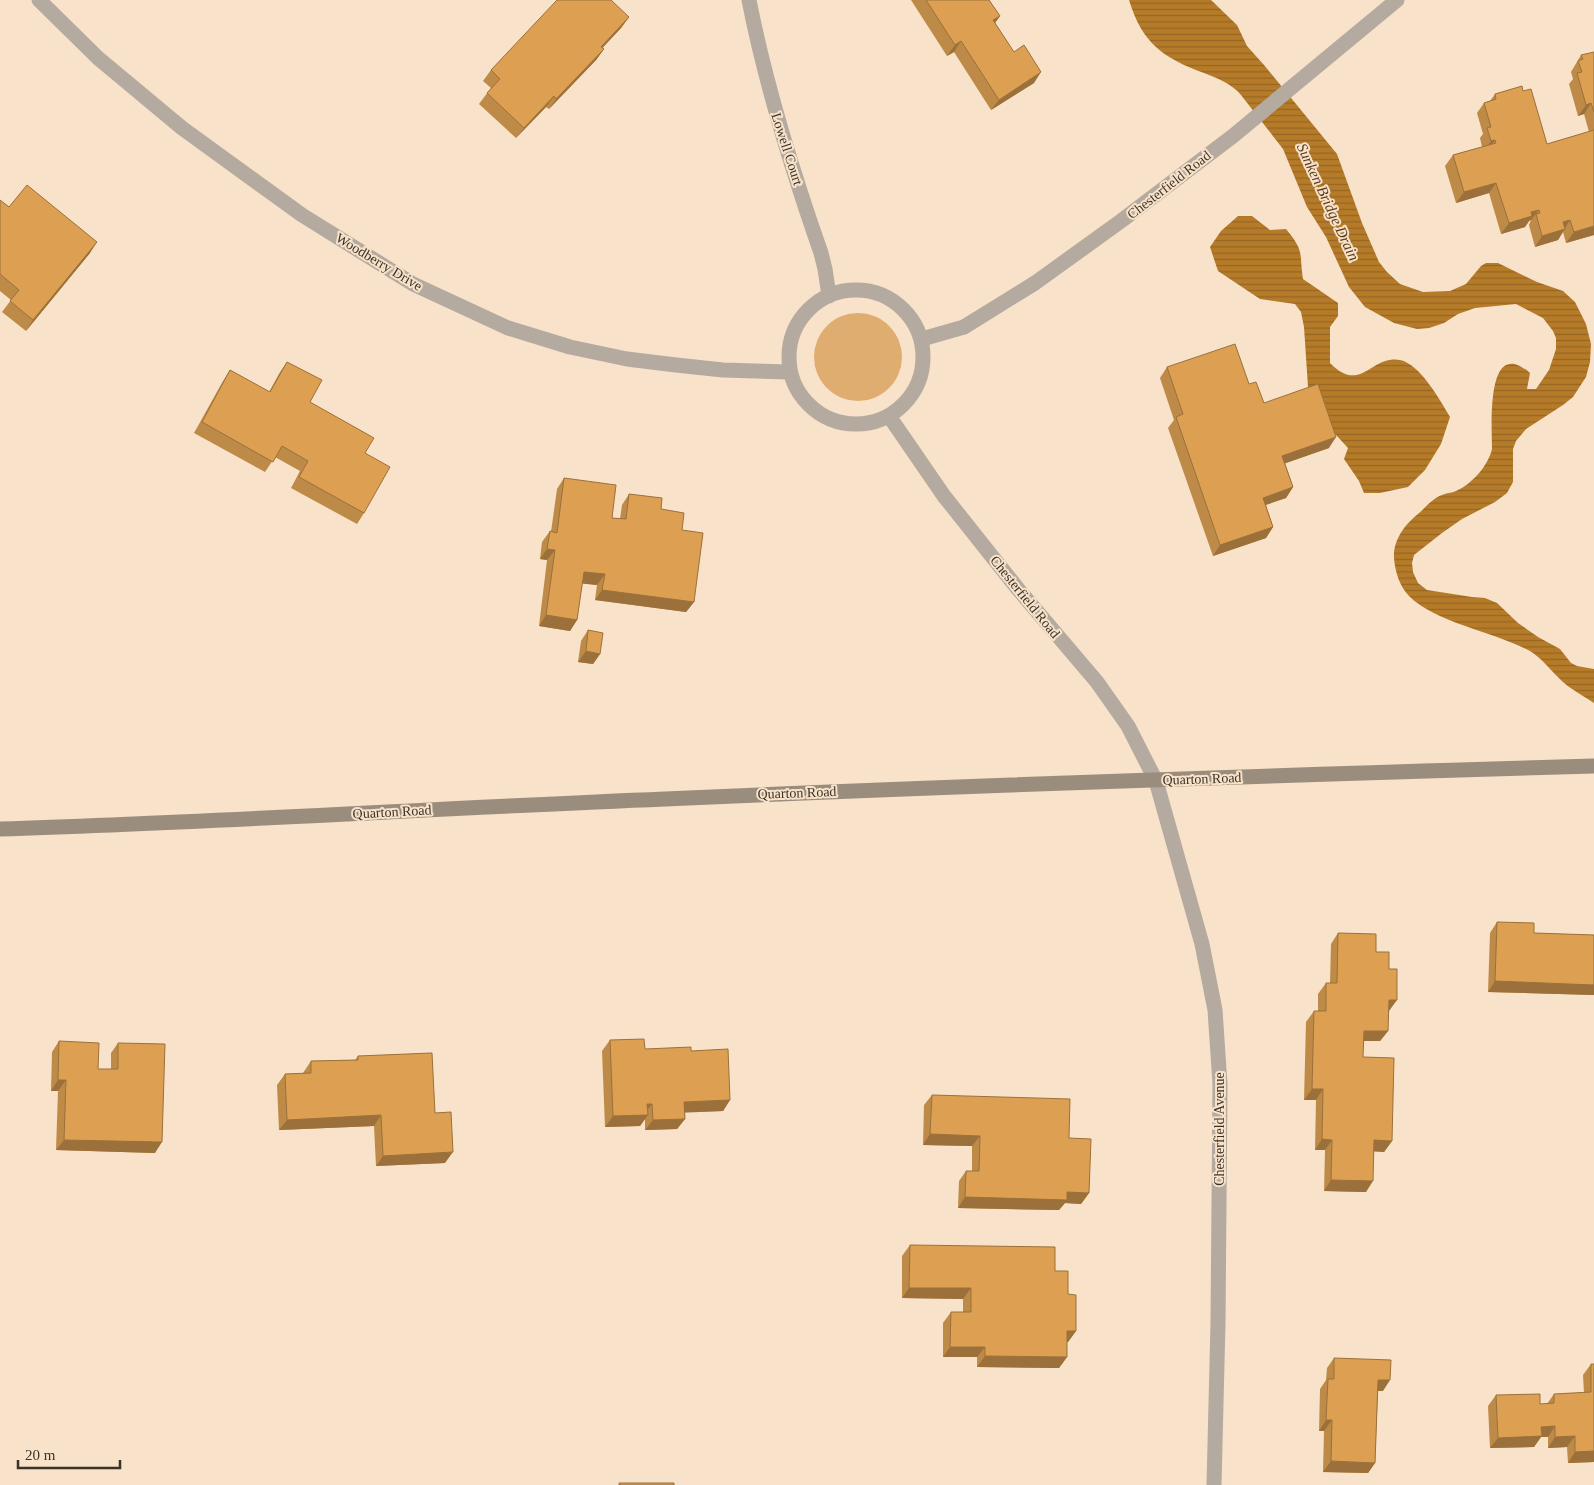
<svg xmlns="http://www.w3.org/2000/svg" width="1594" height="1485" viewBox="0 0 1594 1485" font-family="'Times New Roman',serif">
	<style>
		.green { fill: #e0ad70 }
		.water { fill: url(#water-rules) }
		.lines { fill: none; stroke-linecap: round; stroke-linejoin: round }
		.street { stroke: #b4aaa0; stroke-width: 15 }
		.secondary { stroke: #9b8d7d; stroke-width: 15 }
		.wall { fill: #be8a47 }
		.shaded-wall { fill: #9b703a }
		.building { fill: #dda053; stroke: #9b703a }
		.labels { text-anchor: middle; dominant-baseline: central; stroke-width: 4; stroke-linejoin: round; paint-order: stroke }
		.street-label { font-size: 14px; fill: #3b3329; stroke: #f8e2c9 }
		.water-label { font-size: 15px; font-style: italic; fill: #563c1c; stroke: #f8e2c9 }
	</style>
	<defs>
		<pattern id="water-rules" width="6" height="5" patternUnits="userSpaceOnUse" patternTransform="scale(1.25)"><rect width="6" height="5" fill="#b67b29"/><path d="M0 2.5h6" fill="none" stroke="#956523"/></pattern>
	</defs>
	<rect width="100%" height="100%" fill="#f8e2c9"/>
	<!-- green -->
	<path class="green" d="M814 357a44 44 0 1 1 88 0a44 44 0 1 1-88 0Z"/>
	<!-- water -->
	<path class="water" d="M1129,0h82l26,25 10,21 17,19 73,89 25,69 17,39 8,10 13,12 23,8 27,-1 16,-7 15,-18 5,-3h12l39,19 26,9 12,11 11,22 5,20 -1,18 -4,15 -13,20 -10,8 -37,24 -10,12 -3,8v33l-6,11 -12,9 -33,17 -20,14 -28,22 -2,8 1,9 5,11 9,7 45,7 13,1 12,5 21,20 20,14 22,12 11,14 6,3 17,3v34c-10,-7 -22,-13 -31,-21 -11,-10 -21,-24 -33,-31 -35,-19 -94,-28 -121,-55 -9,-9 -14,-24 -15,-38 -1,-17 10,-33 24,-44 7,-6 15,-16 24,-19 4,-2 10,-2 14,-4 16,-7 32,-25 36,-42 0,-21 -7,-115 38,-76l-3,16h9l13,-19 7,-21v-11l-3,-7 -10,-13 -27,-14 -41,4 -17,6 -14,9 -15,5 -12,1 -23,-6 -29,-16 -16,-20 -23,-50 -19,-30 -24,-58 -42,-54c-9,-11 -24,-17 -37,-22 -41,-15 -62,-30 -75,-73z
		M1238,216h14l18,14 16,-1c19,23 13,23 17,50l35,24v13l-8,11v36c31,32 41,-9 70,-3 20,4 40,40 50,57l-9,27 -16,26 -17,17 -28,6h-16l-5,-12 -15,-22 4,-11 -22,-24 -8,-22 -10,-15 -4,-60 -3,-15 -6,-8 -35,-5 -42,-28 -8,-24 11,-16z"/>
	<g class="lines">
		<!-- street -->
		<path class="street" d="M39,0l59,58 84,70 120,87 111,69 95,44 62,19 57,12 49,6 47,5 66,2
			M749,0c17,87 43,170 72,253l4,16 4,27
			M789 357a67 67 0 1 1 134 0a67 67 0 1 1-134 0Z
			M922,339l42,-12 71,-44 86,-62 112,-85 164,-136
			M889,416l55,80 74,93 79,93 31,44 28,55 46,163 13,66 5,74 -2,239 -4,162"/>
		<!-- secondary -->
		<path class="secondary" d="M0,829c222,-7 443,-21 665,-30 309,-14 619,-24 929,-33"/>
	</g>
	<!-- wall -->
	<path class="wall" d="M911,0h78l11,16 -5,7 39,60 -43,27 -37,-58 -7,4z
		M629,17l-8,11 -19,20 2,1 -8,11 -47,49 -3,-2 -30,31 -37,-34 12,-16 -8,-7 8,-11z
		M1594,53v182l-28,8 -3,-11 -5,8 -23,7 -6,-22 2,-5 -2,1 -4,6 -24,7 -12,-41 -33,10 -11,-37 8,-11 29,-8 -2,-9 3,-4 -6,-21 7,-10 6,-2 5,-7 28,-3 24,53 42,-12 -5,-18 -6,2 -9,-32 4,-5 -2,-7 10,-17z
		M0,200l9,7 81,46 -64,78 -24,-19 9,-12 -11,-9z
		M287,362l23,40 55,51 -1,60 -7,11 -66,-36 9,-17 -25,-14 -10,15 -71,-39 29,-52 7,-11 39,22 11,-20z
		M1167,367l82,17 15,19 65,45 -44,15 8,24 -7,11 -20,7 7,22 -7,11 -53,18 -45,-128 6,-8 -14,-42z
		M564,478l48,40 8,1 2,-14 7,-11 32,15 21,21 12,72 -8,10 -91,-12 2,-15 -15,-2 -5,37 -7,11 -31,-5 8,-66 -7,-1 2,-17 8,-11 1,1 6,-43z
		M588,630l12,24 -7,10 -15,-2 3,-21z
		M1497,922l37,11 60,2v60l-106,-3 2,-59z
		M1338,933l38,19 13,59h-1v20l-8,10h-17v16l29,84 -8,11 -10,-1 -8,41 -42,-1 1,-41h-10l1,-50h-12l2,-78 8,-11h4v-17l8,-11h4l1,-39z
		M610,1040l35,9 46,2 39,49 -7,11 -38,1v7l-8,10 -32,1v-11l-5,7 -35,1 -3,-76z
		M59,1041l39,28h13v-16l7,-10 37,110 -99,-3 2,-59h-7l1,-39z
		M358,1056l77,57 10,50 -69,3 -2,-40 -95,4 -2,-45 8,-11 18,-1 8,-12 44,-1z
		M932,1095l137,43 20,55 -8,11 -16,-1 -6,7 -101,-2 1,-27 7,-10h6v-25l-49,-1 1,-40z
		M910,1245l145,26 13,23 8,37 -8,11h-1v15l-8,11 -82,-1v-10h-34v-34l8,-11h12v-13l-61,-1v-42z
		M1334,1358l49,33h-5l-3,72 -7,10 -45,-1 1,-41h-5l1,-42 6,-9 1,-12z
		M1591,1364l3,98 -26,1 -1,-16 -19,1v-11h-7l-7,10 -44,1 -2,-42 8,-11 44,9h7l7,-10 30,-1 -1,-18z"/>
	<!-- shaded-wall -->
	<path class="shaded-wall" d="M1000,16l-8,11 1,-7z
		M629,17l-8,11 -27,29 7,-10z
		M961,41l-7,11 -7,4 8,-11z
		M604,49l-8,11 -47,49 7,-10z
		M1041,72l-7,11 -43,27 8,-10z
		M554,96l-8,11 -30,31 8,-10z
		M1591,103l-7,11 -6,2 8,-11z
		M1495,140l-7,10 -4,2 7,-11z
		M1496,183l-7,10 -33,10 8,-11z
		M1539,210l-8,10 -2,1 -4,6 -24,7 8,-11 22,-11z
		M1570,220l-12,20 -23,7 7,-11 21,-14z
		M1594,226v9l-28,8 8,-11z
		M97,242l-7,11 -64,78 7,-11z
		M1336,437l-7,11 -54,19 7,-11z
		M1293,487l-7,11 -30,10 7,-10z
		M1273,527l-7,11 -53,18 7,-11z
		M547,549l8,1 -8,10 -7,-1z
		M584,572l21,2 -8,11 -21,-2z
		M602,590l92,12 -8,10 -91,-12z
		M546,615l31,5 -7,11 -31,-5z
		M586,651l14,3 -7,10 -15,-2z
		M1495,981l99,4v10l-106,-3z
		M1389,1000h8l-8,11 -8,-1z
		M1364,1031h24l-8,10h-24z
		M58,1080h8l-8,11h-7z
		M1312,1089h11l-7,11h-12z
		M730,1100l-7,11 -47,2 8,-11z
		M647,1104h5l-8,10z
		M381,1115l-7,11 -95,4 8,-10z
		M648,1115l-8,11 -35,1 8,-11z
		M685,1119l-8,10 -32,1 8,-10z
		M930,1134l50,2 -8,10 -49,-1z
		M1322,1139l10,1 -7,10h-10z
		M64,1140l98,2 -7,11 -99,-3z
		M1374,1140l18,1 -8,11 -17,-1z
		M453,1152l-8,11 -69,3 7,-10z
		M1331,1180l42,1 -7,11 -42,-1z
		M1067,1192l22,1 -8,11 -16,-1 -6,7 -101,-2 7,-11z
		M909,1288h62l-8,11 -61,-1z
		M1067,1331h9l-8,11h-8z
		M950,1347h35l-8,10h-34z
		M985,1356l82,1 -8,11 -82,-1z
		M1378,1380h12l-7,11h-13z
		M1326,1420h6l-8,11h-5z
		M1555,1426l-7,11h-7l-7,10 -44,1 8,-10 43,-11z
		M1575,1436l-8,11 -19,1 7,-11z
		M1594,1451v11l-26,1 7,-11z
		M1331,1461l44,2 -7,10 -45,-1z"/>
	<!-- building -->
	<path class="building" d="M557,0h54l18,17 -28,30 3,2 -48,50 -2,-3 -30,32 -37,-35 13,-14 -9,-9z
		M926,0h63l11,16 -7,4 21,32 10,-7 17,27 -42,28 -38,-59 -6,4z
		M1594,52v60l-3,-9 -5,2 -9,-32 5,-1 -4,-11 5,-2 -2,-4z
		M1522,86l1,5 8,-2 16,55 47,-14v96l-20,6 -4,-12 -7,2 2,7 -23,7 -6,-22 4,-1 -1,-3 -8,2 1,4 -23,7 -13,-40 -32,9 -11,-37 43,-12 -1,-3 -4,1 -4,-13 4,-1 -7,-24 12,-4 -1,-5z
		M27,185l70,57 -64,78 -23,-19 9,-11 -19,-16v-74l9,7z
		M1235,344l14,40 7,-2 8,21 54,-19 18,53 -54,19 11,31 -30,11 10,29 -53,18 -44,-128 7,-3 -16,-47z
		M287,362l35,18 -12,22 64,36 -9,15 25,14 -26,46 -65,-36 9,-16 -26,-15 -9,16 -71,-40 28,-52 40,22z
		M564,478l52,7 -4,33 14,1 3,-25 33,4 -1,11 23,4 -2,17 21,3 -9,69 -92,-12 3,-16 -21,-2 -7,48 -31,-5 9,-65 -8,-1 3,-18 7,2z
		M588,630l15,3 -3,21 -14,-3z
		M1497,922l37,1v10l60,2v50l-99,-4z
		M1338,933l38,1v18h13v17h8v31h-8l-1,31h-24l-1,26 31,1 -2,83 -18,-1 -1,41 -42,-1 1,-40 -10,-1 1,-50h-11l2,-78h12v-28h11z
		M644,1039l1,10 46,-2v4l37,-2 2,51 -46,2 1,17 -32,1 -1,-16h-5l1,11 -35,1 -3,-76z
		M59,1041l40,2 -1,26h20v-26l47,1 -3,98 -98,-2 2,-60h-8z
		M432,1053l3,60 16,-1 2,40 -70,4 -2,-41 -94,5 -2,-46 26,-1v-12l47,-1v-4z
		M932,1095l138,4 -1,39 22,1 -2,54 -22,-1v8l-102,-3 1,-26h13l1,-35 -50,-2z
		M910,1245l145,2v24h13v23l8,1v36h-9v26l-82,-1v-9h-35l1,-35h20v-24h-62z
		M1334,1358l57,2 -1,20h-12l-3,83 -44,-2 1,-41h-6l2,-41h6z
		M1591,1364h3v87l-19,1v-16l-20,1v-11l-14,1 1,9 -44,2 -2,-43 44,-1v10l14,-1v-9l37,-2z
		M619,1483h55v2h-55z"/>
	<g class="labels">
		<!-- street labels -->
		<g class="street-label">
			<text transform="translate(787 149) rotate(72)">Lowell Court</text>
			<text transform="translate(1169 185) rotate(-38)">Chesterfield Road</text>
			<text transform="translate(379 262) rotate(31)">Woodberry Drive</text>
			<text transform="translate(1025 597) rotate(51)">Chesterfield Road</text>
			<text transform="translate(1202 779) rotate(-2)">Quarton Road</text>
			<text transform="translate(797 793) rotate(-2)">Quarton Road</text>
			<text transform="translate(392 812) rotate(-3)">Quarton Road</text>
			<text transform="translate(1219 1129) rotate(-90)">Chesterfield Avenue</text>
		</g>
		<!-- water labels -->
		<g class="water-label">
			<text transform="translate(1328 202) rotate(65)">Sunken Bridge Drain</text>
		</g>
	</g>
	<!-- scale -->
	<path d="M18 1460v8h102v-8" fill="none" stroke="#3b3329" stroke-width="2.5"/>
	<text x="25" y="1460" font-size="15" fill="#3b3329" stroke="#f8e2c9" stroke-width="4" paint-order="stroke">20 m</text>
</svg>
